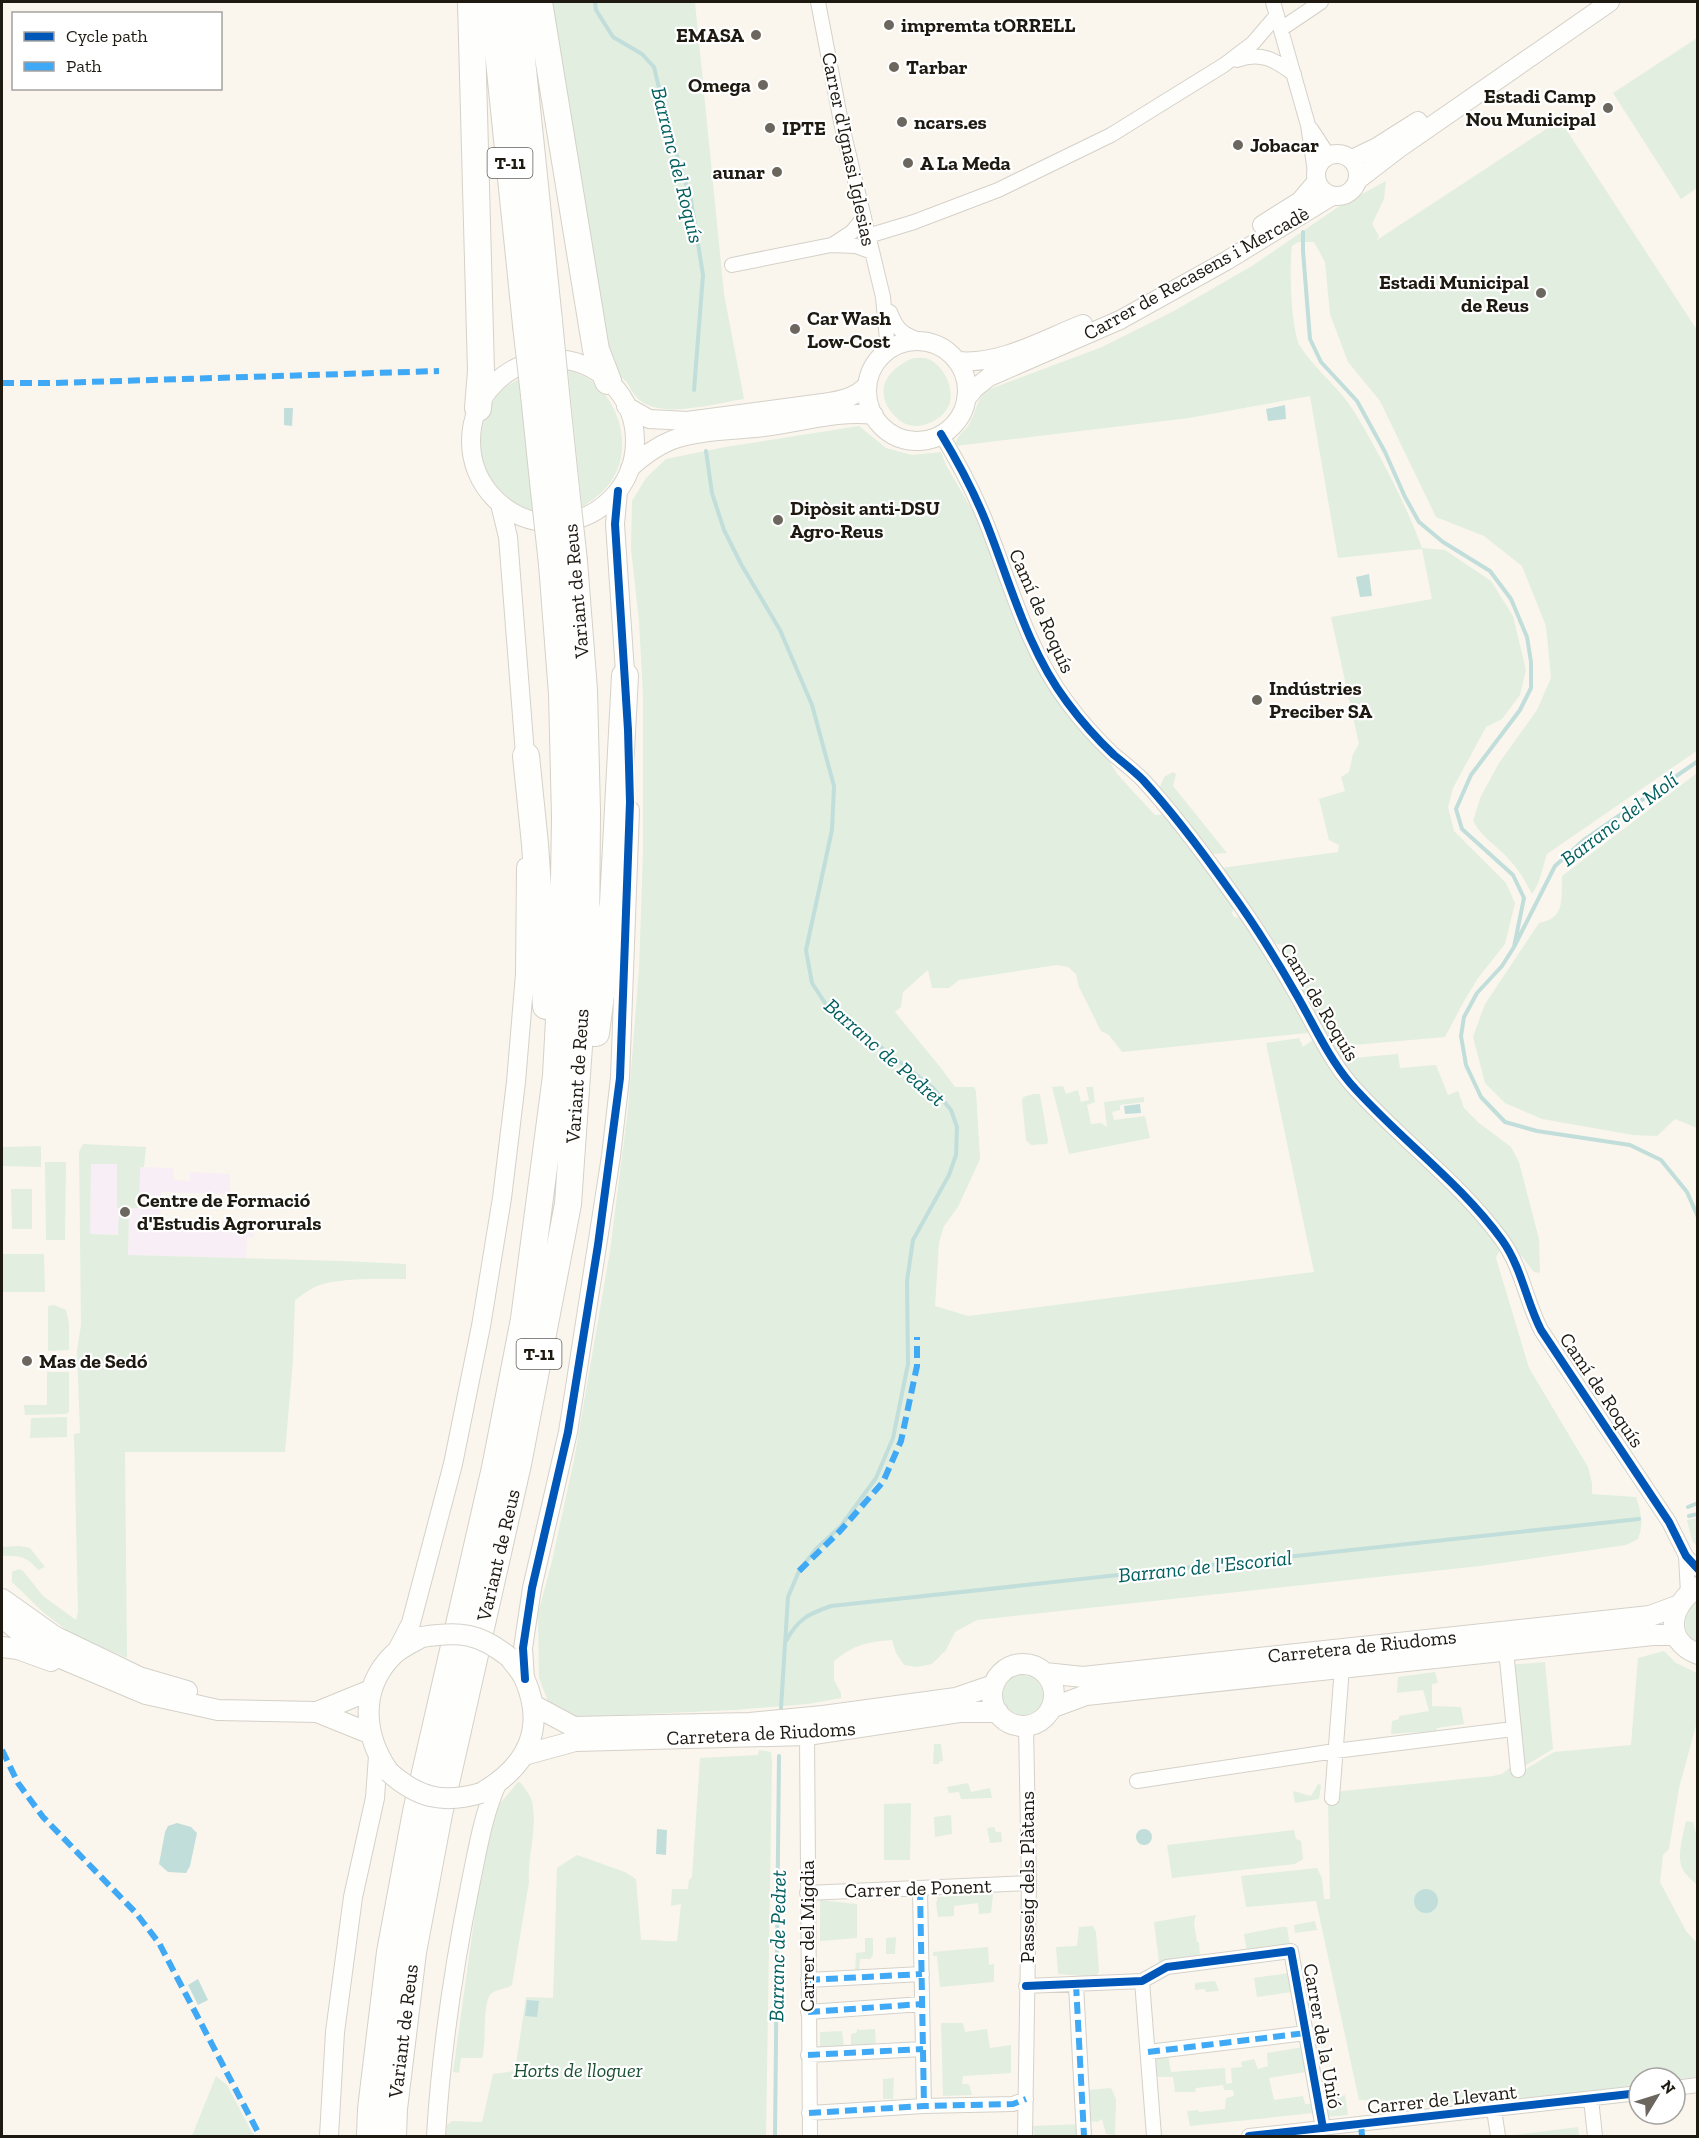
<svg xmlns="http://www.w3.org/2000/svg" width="1699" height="2138" viewBox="0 0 1699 2138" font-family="'Zilla Slab',serif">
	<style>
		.education { fill: #f8eef5 }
		.green { fill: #e2eee0 }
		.water { fill: #c1dedb }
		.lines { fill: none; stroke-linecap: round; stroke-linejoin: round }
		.stream { stroke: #c1dedb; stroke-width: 4 }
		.minor-casing { stroke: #d5d1c9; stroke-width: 16 }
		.tertiary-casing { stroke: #d5d1c9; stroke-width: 20 }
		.secondary-casing { stroke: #d5d1c9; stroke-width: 22 }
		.motorway-casing { stroke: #d5d1c9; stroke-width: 28 }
		.minor { stroke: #fefefc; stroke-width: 14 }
		.tertiary { stroke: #fefefc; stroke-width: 18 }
		.secondary { stroke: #fefefc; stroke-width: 20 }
		.motorway { stroke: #fefefc; stroke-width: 26 }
		.secondary-bridge-casing { stroke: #d5d1c9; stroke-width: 22; stroke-linecap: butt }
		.motorway-bridge-casing { stroke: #d5d1c9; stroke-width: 28; stroke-linecap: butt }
		.secondary-bridge { stroke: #fefefc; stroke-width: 20 }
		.motorway-bridge { stroke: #fefefc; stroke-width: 26 }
		.quiet { stroke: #3fa9f5; stroke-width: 6; stroke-dasharray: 12 6; stroke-linecap: butt }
		.cycleway-casing { stroke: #fff; stroke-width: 11 }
		.cycleway { stroke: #0057b8; stroke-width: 8 }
		.poi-dot { fill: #6b675e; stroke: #fff; stroke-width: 2 }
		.labels { text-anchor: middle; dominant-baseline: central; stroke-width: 4.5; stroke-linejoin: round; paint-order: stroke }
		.shield { fill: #fff; stroke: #625f58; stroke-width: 1.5 }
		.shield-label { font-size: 18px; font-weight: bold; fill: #1e1a11 }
		.poi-label { font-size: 20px; font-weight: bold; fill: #1e1a11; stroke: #fff; text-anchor: start }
		.street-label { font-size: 20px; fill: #1e1a11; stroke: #fff }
		.park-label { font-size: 20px; font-style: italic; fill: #1a4f32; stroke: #fff }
		.water-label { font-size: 21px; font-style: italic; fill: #025f5f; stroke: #fff }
	</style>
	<rect width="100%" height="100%" fill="#faf6ed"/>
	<!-- education -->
	<path class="education" d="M91,1164h26v43l23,-40 33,1 1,12 16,1v-9l40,2v20l-69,-2 -1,36 63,2 1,-11 30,3v15h-7l-1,21 -118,-3 1,-40 -11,20 -28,-1z"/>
	<!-- green -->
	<path class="green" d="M550,2h145l29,292 20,105c-29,4 -78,20 -103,2 -11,-7 -10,-19 -21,-24l-16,-34z
		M1697,38v150l-16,11 -68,-106z
		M1560,120l137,210 1,420 -151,104 -9,30 -6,10c-7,-14 -15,-27 -27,-39 -13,-13 -23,-18 -32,-34l8,-25 18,-33 38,-53 14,-32 -5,-52 -24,-60 -38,-30 -48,-19 -56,-116 -32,-39 -18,-48 -5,-52 -11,-20h-16l-6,4c-3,19 -1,84 8,100 15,24 41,43 55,67 24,40 51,91 67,135l23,2 46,31 22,35 13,54 -6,25 -18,24 -16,8 -33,61 -5,19 6,24 52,52 9,20 -10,41 -27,34 -15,25 -18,34 -102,9 -1,13 56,-5 2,14 36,-3 12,30 10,-4 6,17 15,15 32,24 8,15 20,77 1,34 -6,-1 -25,-32 -152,-157 -75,-123 5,-9 -1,-6 -10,-1 -7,-6 -48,-70 117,-16 1,-7 -10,-5 -10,-41 26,-8 -4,-14 8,-5 4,-18 6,-10 -28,-127 101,-18 -10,-50 -84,9 -28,-162 -121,22 -234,28c1,-9 7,-13 13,-20 7,-11 8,-24 17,-35l117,-44 70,-35 80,-46 86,-59 48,-26 -2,18 -12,25 7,12 -2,4z
		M914,358c4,0 10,-1 14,1 16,6 27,30 21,46 -8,18 -34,28 -50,15 -28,-24 -15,-51 15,-62z
		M568,370c8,3 18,6 25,12 32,27 42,80 8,111 -5,5 -12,9 -19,14z
		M520,378l14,134c-14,-6 -26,-12 -36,-22 -26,-28 -22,-72 3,-99 5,-5 13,-9 19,-13z
		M859,426l27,22 26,7 29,-3 5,13 28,48 52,125 15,35 15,25 49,57 13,20 37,40 11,-1 69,92 -3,7 2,4 10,1 66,113 -3,2 -185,19 -13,-17 -8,-4 -22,-44 -3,-13 -8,-7 -11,-2 -98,15 -10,8h-17l-4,-18 -25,22 -2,15 -6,5 46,56 14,19h19l2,4 4,68 -22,48 -14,19 -5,16 -4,64 33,10 346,-44 -48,-229 33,-5 4,9 11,-8 88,102 77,80 22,26 -5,11 33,110 59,99 4,16v11l44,3c5,15 8,27 2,42l-12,6 -146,21 -503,54 -22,12 -9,18 -14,14 -15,3 -13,-2 -8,-12 -4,-13c-26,2 -38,5 -58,21v19l7,13v5l-33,6 -74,6 -154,7 -18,-3 -14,-13 -9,-23 -1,-64 14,-53 22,-101 36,-209 18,-142 11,-140 4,-116v-158l-4,-73 -8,-74 1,-47 14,-23 20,-19 59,-12z
		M1173,772l3,2 -3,12 54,67 -16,1 -51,-67 4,-10z
		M1697,773v355l-22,-9 -18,17 -24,-1 -91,-16 -37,-16 -20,-20 -12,-46 12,-33 54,-81c27,-5 22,-24 23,-47z
		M1063,1086l3,8 12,-4 3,12 8,-2 -3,-13h7l2,15 -8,3 4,19 10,-1 6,4 -3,-25 40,-5v5l-24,3v5l-8,2 2,8 31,-4 5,22 -81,16 -17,-67z
		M1034,1094h6l8,47 -1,3 -16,1 -5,-5 -4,-39 1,-4z
		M83,1144l63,3 -2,20h-4l-1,41h-22v-44h-26l-1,70 28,1 1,-20h10l-1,40 215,6 63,3v15c-24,0 -68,-2 -91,8 -7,3 -14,9 -20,13l-2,60 -8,92h-160l2,206 -55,-24 -28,-21 -32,-31v-10l7,-3 4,2 20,25 33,24 2,-8 -4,-178 6,-1 -3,-83 4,-25 -2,-173z
		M41,1146v21l-38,-1v-19z
		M45,1162h21l-1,78h-19z
		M11,1189h21v40h-20z
		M3,1254h41l1,38h-43z
		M54,1305l12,5 3,13v27l-21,1v-45z
		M47,1372h22v40l-3,2 -41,1 -1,-10h23z
		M67,1417v20l-37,1 1,-20z
		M1697,1518h1l-1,29 -5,-7 -5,-20z
		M2,1547l17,-1 11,2 15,19 -7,3c-10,-13 -19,-15 -36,-14z
		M1697,1600v42c-18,-10 -13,-29 0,-42z
		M1664,1651l12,12 21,10v49l-18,66 -10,61 -6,6 -3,27 26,49 11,12v134l-22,3v-2h-36v7l-165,21 -16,1 -6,-4 -93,-3 -43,-199 -70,6 -5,-31 76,-8 5,10 2,21h6l-2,-97 14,-11 151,-15 9,-2 11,-9 3,10 38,-23 77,-7 7,-87z
		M1545,1662l8,87 -35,21 -10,-105z
		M1435,1672l3,11 -6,1v22l29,1 3,17 -27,4 -1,3 -45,3 1,-13 7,-2v-3l30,-5 -6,-21 -26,3 1,-16z
		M1003 1695a20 20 0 1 1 40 0a20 20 0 1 1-40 0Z
		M934,1744h7l2,17 -4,1v2h-6z
		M759,1750l12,2 1,9 -6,375h-320l1,-11 5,-4 30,1 11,-48 22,-3 11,-74 27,1 4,-130 20,-13 48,17 11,7 5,61c13,-1 24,2 36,1l4,-37 -10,2 1,-17h16l1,-9 3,-3 8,-119 58,-3z
		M518,1782h2c4,6 11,13 12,20 6,26 -5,55 -3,80l-17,103c-6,5 -17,4 -22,10 -8,12 -3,47 -8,63h-21l-2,15 -6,-1 26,-187 18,-78z
		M968,1783l3,9 19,-4 2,10 -31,1 -2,-7 -10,1 -2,-6z
		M1318,1784l3,1 -2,14 -24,4 -2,-12 18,5z
		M911,1803l-1,57h-26v-56z
		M951,1815l1,19 -17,3 -1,-20z
		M1686,1821l7,1 4,16 -1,46c-4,-4 -10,-9 -13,-14 -7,-13 0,-35 3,-49z
		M994,1827l2,5h5l1,10 -12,1 -3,-15z
		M1294,1830l2,9 5,2 2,18 -8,5 -123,14 -5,-33z
		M993,1894l-2,19 -12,1 -1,-11 -24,3v10l-16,1 -2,-14 2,-6z
		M820,1900l37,4v34l-37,3z
		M1196,1915l-2,8 3,19h2l1,15 -41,5 -5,-40z
		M1315,1921l2,9 -22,3 -1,-8z
		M1093,1926l3,6 3,39 -3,6 -38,-3 -2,-27 21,-1 2,-19z
		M1281,1927h6l3,18 -43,7 -3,-18z
		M896,1937l-1,17h-9v-16z
		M865,1938h8v17l-3,4h-10l-1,15h-4l1,-21 9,-1z
		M988,1947l1,18 5,-1v18l-54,5 -3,-31h-4v-4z
		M1288,1973l4,19 -35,5 -3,-19z
		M1215,1981l4,10 -13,1 -1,-3 -10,1v-7z
		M941,2023h22l2,9 22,-3 3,19 21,-3v28l-48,3 -1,8h7l3,11 -29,1z
		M858,2028l1,2 16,-1 1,17 -25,1v-13l5,-1z
		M842,2031l2,16h-24v-15z
		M1303,2047l3,25 -37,6 5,22 29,-4 2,8h6l-1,-8h2l2,17 -124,13 -3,-15 11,-1 1,2 26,-3 1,-11 8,-2 -1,-6h-9l-1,-5 -27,3 -1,4h-20l-2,-15h-18v-19l2,-2 11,-1 3,17 54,-4 1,16 6,-1 -1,-15 11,-1 -1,-5 13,-3 4,10 10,-3 -1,-13z
		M216,2076l11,9 27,51h-62z
		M894,2078l-1,21h-10v-20z
		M1111,2088l5,11 -1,36 -9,-1 -4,-15 -5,3 -8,-1v-31z
		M1330,2090l3,9 12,-4 3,20 -22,2 -4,-25z
		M1079,2124v12h-45l-1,-10z
		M1578,2127l1,9h-74z"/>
	<!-- water -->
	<path class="water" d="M1285,405l1,14 -18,2 -2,-12z
		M284,408h9l-1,18 -8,-1z
		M1369,574l3,22 -12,1 -4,-20z
		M1140,1104l1,9 -16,1 -1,-8z
		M177,1823l14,4 6,6 -7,33 -4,7 -18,-1 -9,-8 6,-32 3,-6z
		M657,1829l10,1 -1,25 -10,-1z
		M1136 1837a8 8 0 1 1 16 0a8 8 0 1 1-16 0Z
		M1414 1901a12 12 0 1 1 24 0a12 12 0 1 1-24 0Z
		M198,1979l10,21 -10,5 -10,-20z
		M527,2000l12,1 -2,16 -12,-1z"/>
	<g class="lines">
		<!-- stream -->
		<path class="stream" d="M595,2l1,8 17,27 29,17 12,13 15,63 22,70 12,75 -9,115
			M1303,232v19l7,88 11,23 36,39 28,51 20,45 14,25 24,20 47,29 21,28 16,38 4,25v26l-11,22 -49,65 -15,34 6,20 51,46 11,23 -10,49
			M706,451l6,42 12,37 17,34 39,66 32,75 22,81 -2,44 -26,120 6,33 15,23 26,23 29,19 51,40 18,22 6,17 -1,28 -7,20 -36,65 -6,41 1,83 -15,74 -17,40 -35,48 -25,23 -17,22 -11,26 -7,111
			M1698,761l-114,79 -29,26 -41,81 -12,19 -25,27 -13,24 -3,19 5,29 15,32 24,25 32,9 93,14 31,15 26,32 11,25
			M1688,1507l10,-4
			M1689,1516l9,-2
			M786,1641c12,-22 22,-27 45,-35l808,-87
			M775,2136l4,-380"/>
		<defs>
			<path id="minor" d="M818,2l23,120 42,175 4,43 -8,18
				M1273,2l35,123 8,53
				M1281,29l40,-27
				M1237,60c24,-9 38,0 57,14
				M1311,129l17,26
				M868,236l46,-14 84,-32 113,-55 113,-70 29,-22 24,-28
				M832,245l20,-13 12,-15
				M732,265l99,-20 25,1 16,6
				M890,312c7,19 13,22 32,29
				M941,434c17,28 33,58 45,88 24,60 41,127 81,180 14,19 30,37 47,53 10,8 20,16 29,25 31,34 58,70 85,108 25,34 47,69 68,106 17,29 32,63 54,89 48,55 109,98 152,157 20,28 24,61 39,90l128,192 17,34 12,13
				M1686,1556l2,37
				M1506,1650l12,120
				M807,1735l3,401
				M1137,1781l198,-30 178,-22
				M1332,1798l10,-131
				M920,1888l4,218
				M807,1893l222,-10
				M808,1980l114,-6
				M1142,1981l12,155
				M1076,1984l8,152
				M1026,1986l116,-5 25,-14 124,-16 32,177
				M808,2012l114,-8
				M1148,2052l158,-19
				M808,2055l115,-6
				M1675,2088l23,-3
				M1591,2099l4,37
				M1494,2110l4,26
				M809,2113l115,-7 89,-2 13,-5
				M1025,2136l4,-253 -3,-157
				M1249,2136l390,-43"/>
			<path id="tertiary" d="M1316 175a21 21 0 1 1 42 0a21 21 0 1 1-42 0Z
				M1352,159l25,-12 41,-26
				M1359,179l39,-30 212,-147
				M1262,225l38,-24 17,-20
				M867 391a50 50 0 1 1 100 0a50 50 0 1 1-100 0Z
				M471 441a82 82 0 1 1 164 0a82 82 0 1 1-164 0Z
				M958,361c43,4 86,-22 125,-37
				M966,399l9,-11 14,-11 131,-57 106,-59 106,-65
				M626,406l23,13 38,2 143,-19c14,-3 25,-5 35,-15
				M630,468c13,-12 25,-21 42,-28 28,-10 62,-9 91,-13 35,-4 77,-17 111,-12
				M618,491l-3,33 11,163
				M500,504l8,33 18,230
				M395,1654l16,-31 42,-159 28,-138 21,-128 14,-116 9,-108 1,-107
				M525,1679l-2,-31 9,-60 36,-156 43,-276 9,-78 10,-268
				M329,2136l6,-104 18,-135 22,-99 3,-42
				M436,2136c5,-85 18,-171 35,-255 7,-33 12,-66 26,-97"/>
			<path id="secondary" d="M1698,1587c-28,18 -36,53 0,67
				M2,1599l52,37 85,41 48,14
				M2,1617l19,16 42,26 83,35 72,16 99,2 52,21
				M2,1647l16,2 33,12
				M992 1695a31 31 0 1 1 62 0a31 31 0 1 1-62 0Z
				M1045,1673l38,4 567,-61 27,-10
				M533,1705l41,22 176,-4 73,-7 133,-18 38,-13
				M1051,1708l35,-13 567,-60h22
				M317,1712l54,-22
				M524,1755l51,-14 232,-6 152,-23h39
				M389,1772c-26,-37 -30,-84 5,-118 8,-7 19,-12 28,-17
				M481,1793c44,-25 66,-62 44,-113 -3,-8 -10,-15 -16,-23"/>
			<path id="motorway" d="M471,2l10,369 -3,37
				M493,2l33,323
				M516,2l33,319
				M539,2l57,348 12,31
				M556,393l10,96
				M534,395l10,96
				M526,756l9,88 11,162
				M596,1033l17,-130 12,-227
				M370,2136l1,-27 19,-157 26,-140 79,-344 29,-149 32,-243 7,-133 2,-126 -3,-123 -10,-130
				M393,2136l1,-27 19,-157 26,-138 79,-350 50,-260 18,-258 1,-134 -3,-122 -10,-129"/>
		</defs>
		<!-- minor casing -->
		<use href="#minor" class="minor-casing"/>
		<!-- tertiary casing -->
		<use href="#tertiary" class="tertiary-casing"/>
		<!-- secondary casing -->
		<use href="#secondary" class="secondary-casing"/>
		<!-- motorway casing -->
		<use href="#motorway" class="motorway-casing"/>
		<!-- minor -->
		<use href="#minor" class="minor"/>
		<!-- tertiary -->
		<use href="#tertiary" class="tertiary"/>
		<!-- secondary -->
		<use href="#secondary" class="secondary"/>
		<!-- motorway -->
		<use href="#motorway" class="motorway"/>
		<defs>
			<path id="secondary-bridge" d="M422,1637c38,-6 57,-4 87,20
				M389,1772c29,26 54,32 92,21"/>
			<path id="motorway-bridge" d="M549,321l7,72
				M526,325l8,70
				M566,489l8,72
				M544,491l8,73"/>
		</defs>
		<!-- secondary-bridge casing -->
		<use href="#secondary-bridge" class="secondary-bridge-casing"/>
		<!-- motorway-bridge casing -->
		<use href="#motorway-bridge" class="motorway-bridge-casing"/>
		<!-- secondary-bridge -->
		<use href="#secondary-bridge" class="secondary-bridge"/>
		<!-- motorway-bridge -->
		<use href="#motorway-bridge" class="motorway-bridge"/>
		<!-- quiet -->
		<path class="quiet" d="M2,383h53l384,-12
			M799,1571l41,-40 43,-49 18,-41 16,-75v-29
			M2,1750l16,33 25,34 93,96 23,30 101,193
			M920,1888l4,218
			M808,1980l114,-6
			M1076,1984l8,152
			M808,2012l114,-8
			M1148,2052l158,-19
			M808,2055l115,-6
			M809,2113l115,-7 89,-2 13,-5
			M1361,2124l1,12"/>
		<defs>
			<path id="cycleway" d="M941,434c17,28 33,58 45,88 24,60 41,127 81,180 14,19 30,37 47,53 10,8 20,16 29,25 31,34 58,70 85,108 25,34 47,69 68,106 17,29 32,63 54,89 48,55 109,98 152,157 20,28 24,61 39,90l128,192 17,34 12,13
				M525,1679l-2,-31 9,-60 36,-156 30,-187 22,-167 10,-276 -2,-72 -13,-206 3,-33
				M1026,1986l116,-5 25,-14 124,-16 32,177
				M1249,2136l390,-43"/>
		</defs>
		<!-- cycleway casing -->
		<use href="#cycleway" class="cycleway-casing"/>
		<!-- cycleway -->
		<use href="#cycleway" class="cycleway"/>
	</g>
	<!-- markers -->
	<g class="poi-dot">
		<circle cx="889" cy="25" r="6"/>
		<circle cx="756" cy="35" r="6"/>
		<circle cx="894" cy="67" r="6"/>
		<circle cx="763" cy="85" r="6"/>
		<circle cx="1608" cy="108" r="6"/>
		<circle cx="902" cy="122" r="6"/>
		<circle cx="770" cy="128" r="6"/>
		<circle cx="1238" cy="145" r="6"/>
		<circle cx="908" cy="163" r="6"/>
		<circle cx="777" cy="172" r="6"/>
		<circle cx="1541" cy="293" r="6"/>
		<circle cx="795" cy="329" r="6"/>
		<circle cx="778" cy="520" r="6"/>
		<circle cx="1257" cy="700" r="6"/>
		<circle cx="125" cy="1212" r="6"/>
		<circle cx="27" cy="1361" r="6"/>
	</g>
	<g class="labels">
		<!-- shield labels -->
		<g class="shield">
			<rect x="487.5" y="148" width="45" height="30" rx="4.5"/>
			<rect x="516.5" y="1339" width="45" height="30" rx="4.5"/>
		</g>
		<g class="shield-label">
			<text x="510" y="163">T-11</text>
			<text x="539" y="1354">T-11</text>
		</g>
		<!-- poi labels -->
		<g class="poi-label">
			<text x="901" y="25">impremta tORRELL</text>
			<text x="744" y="35" text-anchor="end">EMASA</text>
			<text x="906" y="67">Tarbar</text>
			<text x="751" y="85" text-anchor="end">Omega</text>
			<text x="1596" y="96" text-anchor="end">Estadi Camp<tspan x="1596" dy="23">Nou Municipal</tspan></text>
			<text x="914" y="122">ncars.es</text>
			<text x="782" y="128">IPTE</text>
			<text x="1250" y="145">Jobacar</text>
			<text x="920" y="163">A La Meda</text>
			<text x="765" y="172" text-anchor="end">aunar</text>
			<text x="1529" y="282" text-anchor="end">Estadi Municipal<tspan x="1529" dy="23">de Reus</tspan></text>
			<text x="807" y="318">Car Wash<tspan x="807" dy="23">Low-Cost</tspan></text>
			<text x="790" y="508">Dipòsit anti-DSU<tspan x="790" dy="23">Agro-Reus</tspan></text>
			<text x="1269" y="688">Indústries<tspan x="1269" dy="23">Preciber SA</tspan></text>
			<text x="137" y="1200">Centre de Formació<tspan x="137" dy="23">d'Estudis Agrorurals</tspan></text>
			<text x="39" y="1361">Mas de Sedó</text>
		</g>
		<!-- street labels -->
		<g class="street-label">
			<text transform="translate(849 149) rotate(78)">Carrer d'Ignasi Iglesias</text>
			<text transform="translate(1196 273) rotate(-29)">Carrer de Recasens i Mercadè</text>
			<text transform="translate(576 591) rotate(-95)">Variant de Reus</text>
			<text transform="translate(1042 611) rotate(66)">Camí de Roquís</text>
			<text transform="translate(1320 1002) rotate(59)">Camí de Roquís</text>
			<text transform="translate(577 1076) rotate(-86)">Variant de Reus</text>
			<text transform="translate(1602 1390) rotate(56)">Camí de Roquís</text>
			<text transform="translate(498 1555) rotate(-77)">Variant de Reus</text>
			<text transform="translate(1362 1646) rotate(-6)">Carretera de Riudoms</text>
			<text transform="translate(761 1733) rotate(-3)">Carretera de Riudoms</text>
			<text transform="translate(1027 1877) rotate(-90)">Passeig dels Plàtans</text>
			<text transform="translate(918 1888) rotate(-2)">Carrer de Ponent</text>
			<text transform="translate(807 1936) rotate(-90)">Carrer del Migdia</text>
			<text transform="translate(403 2031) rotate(-83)">Variant de Reus</text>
			<text transform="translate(1323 2036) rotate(80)">Carrer de la Unió</text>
			<text transform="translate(1442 2099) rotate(-6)">Carrer de Llevant</text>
		</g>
		<!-- park labels -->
		<g class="park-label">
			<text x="578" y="2070">Horts de lloguer</text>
		</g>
		<!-- water labels -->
		<g class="water-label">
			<text transform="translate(678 165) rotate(76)">Barranc del Roquís</text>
			<text transform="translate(1619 819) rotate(-37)">Barranc del Molí</text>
			<text transform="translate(885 1052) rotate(41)">Barranc de Pedret</text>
			<text transform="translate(1205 1566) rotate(-6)">Barranc de l'Escorial</text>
			<text transform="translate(777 1946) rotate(-89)">Barranc de Pedret</text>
		</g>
	</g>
	<!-- border -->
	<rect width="1699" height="2138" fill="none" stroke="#1e1a11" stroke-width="6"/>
	<!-- legend -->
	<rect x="12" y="12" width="210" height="78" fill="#ffffff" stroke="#a5a3a0" stroke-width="1.5"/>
	<rect x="24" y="32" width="30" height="9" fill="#0057b8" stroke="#a5a3a0" stroke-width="1.5"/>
	<text x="66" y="42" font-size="18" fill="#1e1a11">Cycle path</text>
	<rect x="24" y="62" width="30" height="9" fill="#3fa9f5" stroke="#a5a3a0" stroke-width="1.5"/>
	<text x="66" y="72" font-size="18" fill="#1e1a11">Path</text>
	<!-- north arrow -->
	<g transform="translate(1657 2096) rotate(52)"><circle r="28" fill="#ffffff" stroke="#a5a3a0" stroke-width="1.5"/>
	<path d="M0-4.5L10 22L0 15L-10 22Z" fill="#6b675e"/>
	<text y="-9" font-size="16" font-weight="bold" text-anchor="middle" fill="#1e1a11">N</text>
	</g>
</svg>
